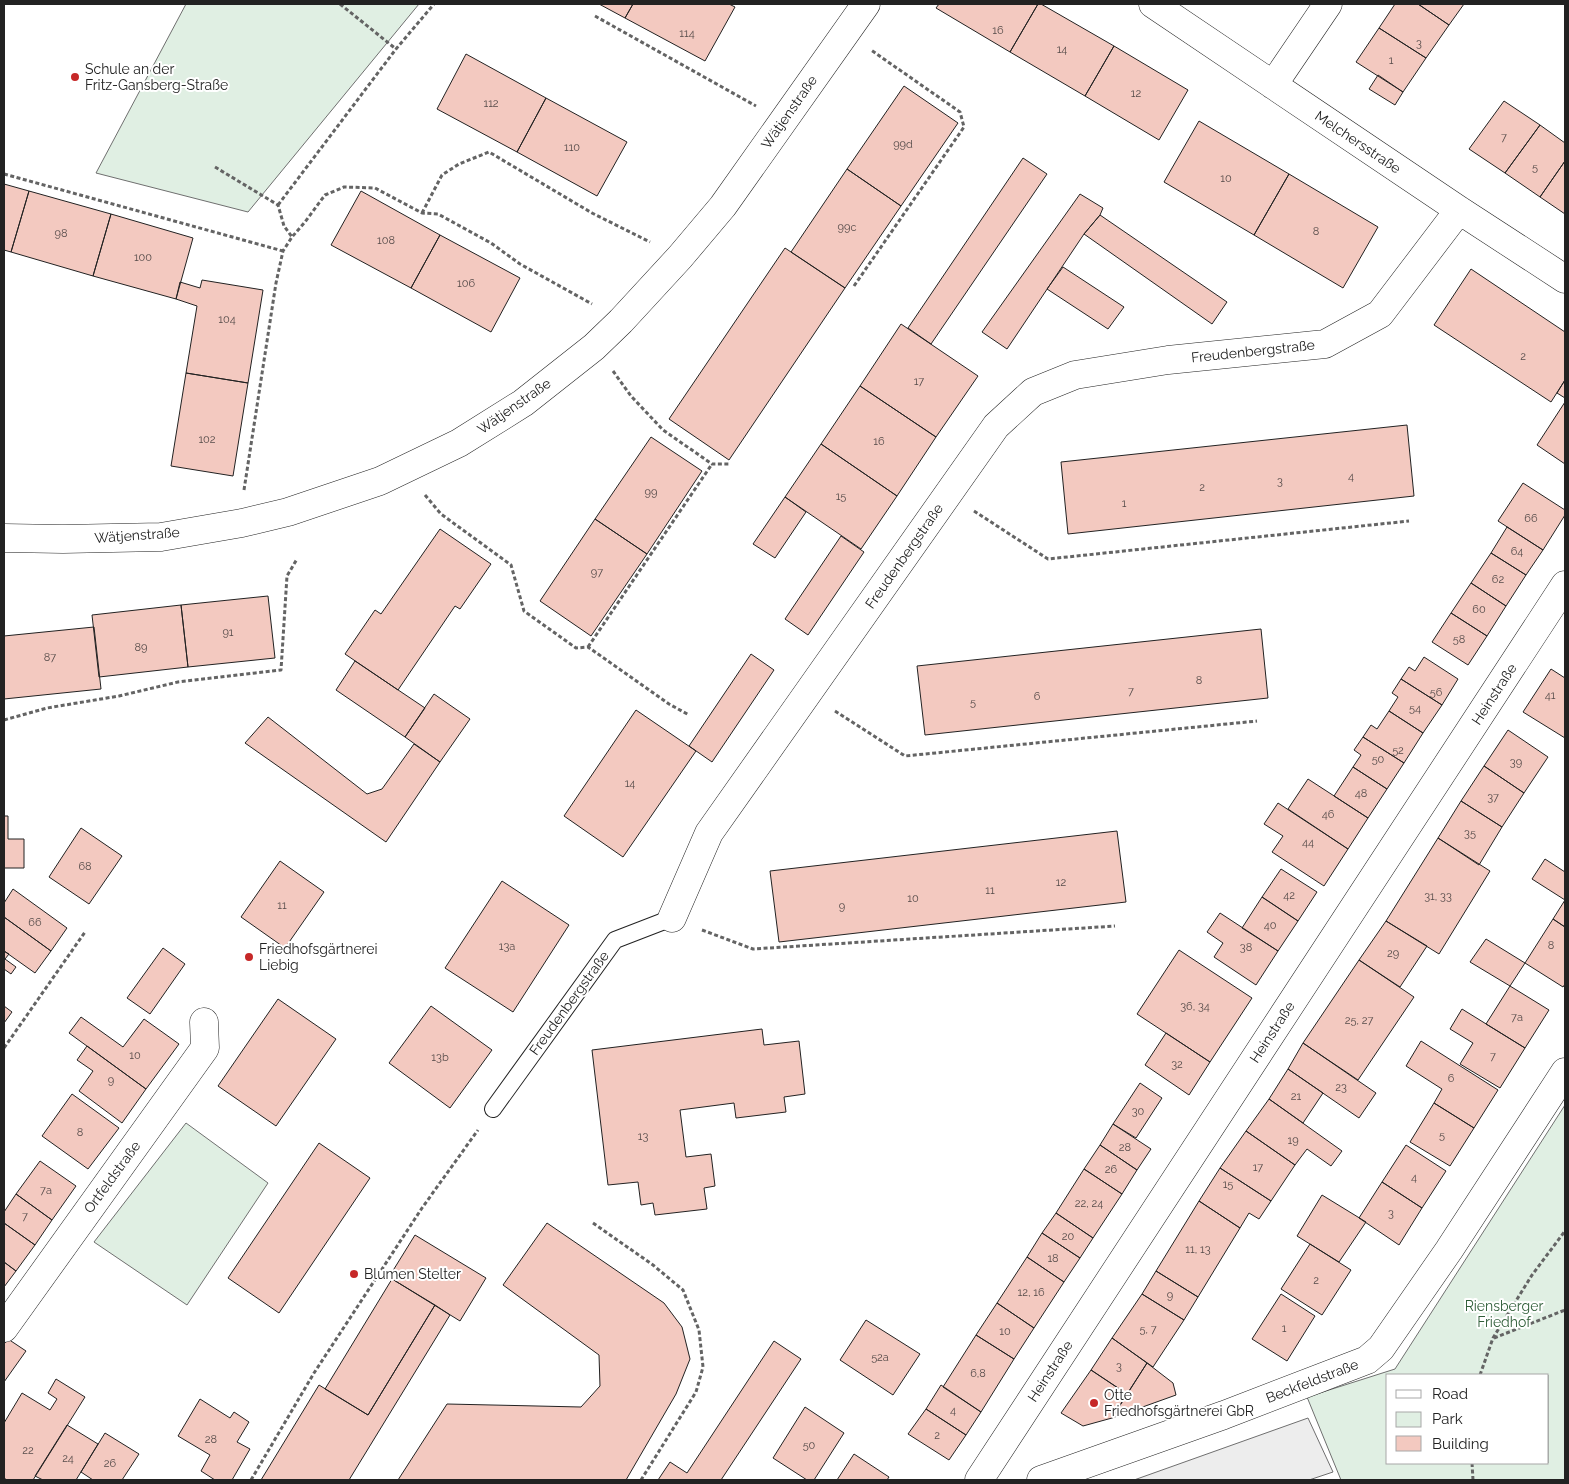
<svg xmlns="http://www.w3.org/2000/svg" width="1569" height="1484" viewBox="0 0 1569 1484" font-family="Raleway,sans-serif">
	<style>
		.green { fill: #e0efe3; stroke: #6f6f6f; fill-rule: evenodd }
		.parking { fill: #ededed; stroke: #6f6f6f }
		.building { fill: #f3c9c0; stroke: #222 }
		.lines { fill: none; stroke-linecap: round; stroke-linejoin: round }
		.service-casing { stroke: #222; stroke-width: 18 }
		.minor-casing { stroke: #222; stroke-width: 29 }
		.path { stroke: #646464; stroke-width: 3; stroke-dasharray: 4 2.5; stroke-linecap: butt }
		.service { stroke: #fff; stroke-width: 16 }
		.minor { stroke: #fff; stroke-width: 28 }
		.poi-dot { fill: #c62828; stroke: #fff; stroke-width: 2 }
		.labels { text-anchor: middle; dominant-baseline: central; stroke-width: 4; stroke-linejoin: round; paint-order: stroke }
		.number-label { font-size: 11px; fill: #564c4a }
		.poi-label { font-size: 14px; fill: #222; stroke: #fff; text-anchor: start }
		.street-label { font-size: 14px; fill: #222; stroke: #fff }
		.park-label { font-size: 14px; fill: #2f5e38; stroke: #fff }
	</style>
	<rect width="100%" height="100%" fill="#fff"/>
	<!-- green -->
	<path class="green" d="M186,4h233l-171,208 -152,-39z
		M1565,1105v375h-224l-34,-83 88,-28zM1388,1375h160v88h-160z
		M186,1123l82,60 -81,122 -93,-63z"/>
	<!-- parking -->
	<path class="parking" d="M1308,1418l25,54 -24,8h-175z"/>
	<!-- building -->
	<path class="building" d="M599,4h34l-8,14z
		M633,4h96l6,3 -30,54 -80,-43z
		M939,4h99l-28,48 -74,-44z
		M1038,4h3l73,42 -29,50 -75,-44z
		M1395,4h23l31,21 -23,33 -47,-30z
		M1418,4h46l-15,21z
		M1379,28l47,30 -23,34 -47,-30z
		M1114,46l74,44 -29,50 -74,-44z
		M466,54l80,44 -29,54 -80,-43z
		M1378,75l25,17 -8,13 -26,-16z
		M904,86l54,37 -57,83 -54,-37z
		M546,98l81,44 -30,54 -80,-44z
		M1504,101l36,24 -35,48 -36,-24z
		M1199,121l90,53 -35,61 -90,-53z
		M1540,125l25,18v18l-25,36 -35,-24z
		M1023,158l24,16 -116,170 -23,-16z
		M1565,161v53l-25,-17z
		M847,169l54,37 -56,82 -54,-36z
		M1289,174l89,53 -35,61 -89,-53z
		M4,184l25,7 -18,61 -7,-2z
		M29,191l82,23 -18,62 -82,-24z
		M361,191l79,44 -29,53 -80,-43z
		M1080,194l23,14 -3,7 -16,19 -77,115 -25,-17z
		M111,214l82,24 -17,61 -83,-23z
		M1100,215l127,87 -15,22 -128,-90z
		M440,235l80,43 -29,54 -80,-44z
		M785,248l60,40 -116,172 -60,-41z
		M1063,267l61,40 -16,22 -61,-40z
		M1471,269l94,63v48l-14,22 -117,-77z
		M202,280l61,10 -15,93 -62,-10 11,-67 -21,-7 4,-17 20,6z
		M901,324l77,52 -42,61 -76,-51z
		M186,373l62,10 -15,93 -62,-10z
		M1565,380v18l-8,-5z
		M860,386l76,51 -39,59 -76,-52z
		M1565,402v62l-28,-19z
		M1407,425l7,71 -346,38 -7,-72z
		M651,437l51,34 -55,83 -52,-35z
		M821,444l76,52 -36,53 -76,-52z
		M1523,483l42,27v5l-22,35 -45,-29z
		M785,497l21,15 -31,46 -22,-14z
		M595,519l52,35 -56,82 -51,-35z
		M1507,527l36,23 -17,25 -35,-22z
		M440,529l51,35 -31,45 -5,-3 -57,84 -53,-36 30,-44 6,4z
		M841,536l23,16 -56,83 -23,-16z
		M1491,553l35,22 -20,31 -35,-23z
		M1471,583l35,23 -19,30 -36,-23z
		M268,596l7,62 -87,9 -7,-62z
		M181,605l7,62 -89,10 -7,-62z
		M1451,613l36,23 -19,29 -36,-23z
		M94,627l7,62 -97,10v-63z
		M1261,629l7,69 -343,37 -8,-69z
		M751,654l23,16 -62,92 -23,-16z
		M1424,657l34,22 -16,26 -41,-26 8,-12 6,4z
		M355,661l70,47 -20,29 -69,-47z
		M1551,669l14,9v60l-42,-26z
		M1401,679l41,26 -19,28 -34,-22 9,-14 -6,-4z
		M434,694l36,25 -30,43 -35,-25z
		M636,710l60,41 -73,106 -59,-41z
		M1389,711l34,22 -19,30 -41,-26 8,-12 6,4z
		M268,717l99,77 15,-5 32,-45 26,18 -54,80 -141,-99z
		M1508,730l40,27 -24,36 -40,-27z
		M1363,737l41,26 -17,26 -34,-22 8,-12 -7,-5z
		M1484,766l40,27 -22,34 -41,-26z
		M1353,767l34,22 -19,29 -34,-22z
		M1308,779l60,39 -20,31 -60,-40z
		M1461,801l41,26 -23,38 -41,-27z
		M1278,803l70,46 -24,37 -52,-34 11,-16 -19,-12z
		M4,816h4v23h16v29h-20z
		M81,828l41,28 -33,48 -40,-27z
		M1117,831l9,71 -347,40 -9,-71z
		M1438,838l52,33 -51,83 -53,-33z
		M1545,859l20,13v55l-12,-8 12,-19 -33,-21z
		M280,861l44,31 -39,56 -44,-31z
		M1281,869l36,23 -19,29 -36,-24z
		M502,881l67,44 -56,87 -68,-44z
		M13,889l54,39 -16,23 -47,-34v-14z
		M1262,897l36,24 -20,30 -36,-23z
		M1220,913l58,38 -22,34 -42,-28 9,-14 -16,-11z
		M4,917l47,34 -16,22 -31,-22z
		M1553,919l12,8v57l-2,3 -38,-24z
		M1386,921l41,25 -27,41 -41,-27z
		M1486,939l39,24 -15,23 -40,-24z
		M163,948l22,16 -35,50 -23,-16z
		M1179,950l73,48 -42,64 -73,-48z
		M4,951l5,3 -4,5 11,8 -5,7 -7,-5z
		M1359,960l55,37 -56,83 -55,-37z
		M1510,986l39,24 -24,38 -39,-24z
		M278,999l58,40 -60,87 -58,-40z
		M4,1006l8,6 -8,11z
		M431,1006l61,44 -42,58 -61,-45z
		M1462,1009l63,39 -25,40 -40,-24 13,-21 -23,-14z
		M81,1017l42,30 21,-28 35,25 -33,45 -77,-56z
		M762,1029l2,16 35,-4 6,53 -21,3 2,15 -50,6 -2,-15 -54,7 6,47 25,-3 4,32 -11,2 3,21 -52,6 -2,-12 -12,2 -3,-23 -30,3 -16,-135z
		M1166,1033l44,29 -21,33 -44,-30z
		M1421,1041l77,49 -24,38 -40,-25 8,-14 -36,-23z
		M1303,1043l73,50 -17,25 -71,-49z
		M87,1046l59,43 -24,34 -43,-32 14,-20 -16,-11z
		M1288,1069l35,24 -20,30 -34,-24z
		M1140,1083l22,15 -26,40 -23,-14z
		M72,1094l47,34 -31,41 -46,-33z
		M1269,1099l73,52 -11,15 -24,-17 -12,16 -49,-34z
		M1434,1103l40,25 -24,38 -40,-24z
		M1113,1124l38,25 -14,21 -37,-25z
		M1246,1131l49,34 -24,36 -51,-33z
		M319,1143l51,35 -91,135 -51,-35z
		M1100,1145l37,25 -15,24 -38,-25z
		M1406,1145l40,26 -24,37 -40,-26z
		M40,1161l36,25 -24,34 -36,-26z
		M1220,1168l51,33 -12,18 -10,-6 -9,15 -41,-27z
		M1084,1169l38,25 -29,44 -37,-25z
		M1382,1182l40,26 -23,37 -40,-27z
		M16,1194l36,26 -17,25 -31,-22v-11z
		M1322,1195l44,27 -27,40 -42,-26z
		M1199,1201l41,27 -42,69 -42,-26z
		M1056,1213l37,25 -13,20 -38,-25z
		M4,1223l31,22 -19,26 -12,-9z
		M547,1223l117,80 18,24 8,32 -14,35 -50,86h-228l49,-76 134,3 19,-21 -1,-31 -96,-70z
		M1042,1233l38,25 -16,24 -37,-25z
		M415,1235l71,43 -26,43 -71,-44z
		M1310,1244l41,26 -29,45 -41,-26z
		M1027,1257l37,25 -30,46 -37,-25z
		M4,1262l12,9 -12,16z
		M1156,1271l42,26 -14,23 -42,-26z
		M392,1279l43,26 -67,110 -43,-26z
		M1142,1294l42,26 -31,47 -41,-29z
		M1281,1294l34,22 -28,45 -35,-22z
		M997,1303l37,25 -20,31 -38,-24z
		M435,1305l15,10 -101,165h-88l58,-95 49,30z
		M866,1320l54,34 -27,41 -53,-35z
		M976,1335l38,24 -33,53 -38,-25z
		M1112,1338l35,25 -20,31 -36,-24z
		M8,1339l18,12 -22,31v-38z
		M774,1341l27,18 -80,121h-63l12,-18 17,11z
		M1147,1363l26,20 3,12 -64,23z
		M1091,1370l36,24 -15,24 -29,8 -22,-13z
		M56,1379l29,18 -52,83h-26l-3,-2v-55l18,-30 28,17 7,-11 -9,-6z
		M941,1385l40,27 -15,23 -40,-26z
		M200,1399l30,19 4,-6 15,10 -12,20 13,7 -18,31h-17l-14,-9 9,-16 -32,-19z
		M805,1407l39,26 -30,47h-7l-34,-22z
		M926,1409l40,26 -17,25 -41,-26z
		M67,1425l31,19 -22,36h-33l-8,-4z
		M105,1433l34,21 -17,26h-29l-12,-8z
		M854,1454l35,23 -2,3h-50z"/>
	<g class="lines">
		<defs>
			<path id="service" d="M493,1109l122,-169 57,-22"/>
			<path id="minor" d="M1153,4l306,206 106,69
				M1273,85l55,-81
				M4,538l59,1 98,-2 81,-14 46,-11 92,-31 79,-38 64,-40 71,-56 27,-26 59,-64 43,-51 143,-202
				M672,918l37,-85 287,-407 37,-34 42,-17 93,-15 157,-16 55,-30 79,-104
				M4,1328l201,-280 -1,-26
				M979,1480l586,-895
				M1041,1480l183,-65 143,-55 14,-12 68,-98 116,-178"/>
		</defs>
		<!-- service casing -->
		<use href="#service" class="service-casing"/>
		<!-- minor casing -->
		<use href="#minor" class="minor-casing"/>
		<!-- path -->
		<path class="path" d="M340,4l56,45
			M595,16l161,90
			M215,167l63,38 6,21 8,11
			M4,174l279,77
			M278,205l118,-156 38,-45
			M422,213l20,-38 17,-11 30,-12 103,61 58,29
			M854,286l110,-159 -4,-15 -89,-62
			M613,371l18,25 32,34 49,34h17
			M244,490l32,-207 7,-32 9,-14 13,-15 20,-27 19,-8 31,1 47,25 16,1 53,29 29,21 72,40
			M425,495l16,19 70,51 13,46 52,37 12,-1 81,57 20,11
			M974,511l74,48 361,-38
			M588,647l124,-183
			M835,711l70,45 352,-35
			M4,720l43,-12 72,-12 59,-14 103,-12 6,-94 10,-17
			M702,930l51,19 362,-23
			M4,1048l81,-116
			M593,1223l60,42 30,25 16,40 4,37 -7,25 -55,88
			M1494,1338l71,-28
			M1480,1375l13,-37 39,-63 33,-44
			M1472,1463l1,17
			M251,1480l63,-107 108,-165 56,-78"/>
		<!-- service -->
		<use href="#service" class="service"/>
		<!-- minor -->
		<use href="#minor" class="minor"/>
	</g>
	<!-- markers -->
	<g class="poi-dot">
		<circle cx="75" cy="77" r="5"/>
		<circle cx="249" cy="957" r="5"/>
		<circle cx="354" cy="1274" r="5"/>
		<circle cx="1094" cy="1403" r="5"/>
	</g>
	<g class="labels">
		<!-- number labels -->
		<g class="number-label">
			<text x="998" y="30">16</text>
			<text x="687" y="33">114</text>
			<text x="1419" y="43">3</text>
			<text x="1062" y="49">14</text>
			<text x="1391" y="60">1</text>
			<text x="1136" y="93">12</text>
			<text x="491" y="103">112</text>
			<text x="1504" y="137">7</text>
			<text x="903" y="144">99d</text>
			<text x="572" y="147">110</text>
			<text x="1535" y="167">5</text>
			<text x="1226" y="178">10</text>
			<text x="847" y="227">99c</text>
			<text x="1316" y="231">8</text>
			<text x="61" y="233">98</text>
			<text x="386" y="240">108</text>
			<text x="143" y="257">100</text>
			<text x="466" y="283">106</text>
			<text x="227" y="319">104</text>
			<text x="1523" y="356">2</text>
			<text x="919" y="381">17</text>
			<text x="207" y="439">102</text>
			<text x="879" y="441">16</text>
			<text x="1351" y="476">4</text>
			<text x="1280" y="481">3</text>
			<text x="1202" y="487">2</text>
			<text x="651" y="492">99</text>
			<text x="841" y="496">15</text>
			<text x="1124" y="503">1</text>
			<text x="1531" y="518">66</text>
			<text x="1517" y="551">64</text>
			<text x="597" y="572">97</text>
			<text x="1498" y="579">62</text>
			<text x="1479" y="609">60</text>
			<text x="228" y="632">91</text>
			<text x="1459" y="639">58</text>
			<text x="141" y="647">89</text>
			<text x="50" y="657">87</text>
			<text x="1199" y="680">8</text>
			<text x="1131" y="691">7</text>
			<text x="1436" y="692">56</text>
			<text x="1550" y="695">41</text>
			<text x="1037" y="696">6</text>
			<text x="973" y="702">5</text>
			<text x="1415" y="708">54</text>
			<text x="1398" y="750">52</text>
			<text x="1378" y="759">50</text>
			<text x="1516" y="762">39</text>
			<text x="630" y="783">14</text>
			<text x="1361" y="793">48</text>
			<text x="1493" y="797">37</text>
			<text x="1328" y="814">46</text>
			<text x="1470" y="833">35</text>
			<text x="1308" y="842">44</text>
			<text x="85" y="866">68</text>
			<text x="1061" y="882">12</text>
			<text x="990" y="890">11</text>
			<text x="1289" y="895">42</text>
			<text x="1438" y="896">31, 33</text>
			<text x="913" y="898">10</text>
			<text x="282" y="905">11</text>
			<text x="842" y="906">9</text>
			<text x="35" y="922">66</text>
			<text x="1270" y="925">40</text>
			<text x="1551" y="945">8</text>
			<text x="507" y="946">13a</text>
			<text x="1246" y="947">38</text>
			<text x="1393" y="953">29</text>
			<text x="1195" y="1006">36, 34</text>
			<text x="1517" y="1017">7a</text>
			<text x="1359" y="1020">25, 27</text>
			<text x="135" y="1055">10</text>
			<text x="1493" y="1056">7</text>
			<text x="440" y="1057">13b</text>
			<text x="1177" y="1064">32</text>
			<text x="1451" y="1078">6</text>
			<text x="111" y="1080">9</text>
			<text x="1341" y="1087">23</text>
			<text x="1296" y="1096">21</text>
			<text x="1138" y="1111">30</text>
			<text x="80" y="1132">8</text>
			<text x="1442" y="1135">5</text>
			<text x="643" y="1136">13</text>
			<text x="1293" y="1140">19</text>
			<text x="1125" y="1147">28</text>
			<text x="1258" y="1167">17</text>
			<text x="1111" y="1169">26</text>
			<text x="1414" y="1177">4</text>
			<text x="1228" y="1184">15</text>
			<text x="46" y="1190">7a</text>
			<text x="1089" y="1203">22, 24</text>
			<text x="1391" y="1213">3</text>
			<text x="25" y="1216">7</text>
			<text x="1068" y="1236">20</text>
			<text x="1198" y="1249">11, 13</text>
			<text x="1053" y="1258">18</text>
			<text x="1316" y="1280">2</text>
			<text x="1031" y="1292">12, 16</text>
			<text x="1170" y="1295">9</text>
			<text x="1284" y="1328">1</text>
			<text x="1148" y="1329">5, 7</text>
			<text x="1005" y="1331">10</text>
			<text x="880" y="1357">52a</text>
			<text x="1119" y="1366">3</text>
			<text x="978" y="1373">6,8</text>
			<text x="953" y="1410">4</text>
			<text x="937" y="1435">2</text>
			<text x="211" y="1439">28</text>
			<text x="809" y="1445">50</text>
			<text x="28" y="1450">22</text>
			<text x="68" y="1458">24</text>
			<text x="110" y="1463">26</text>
		</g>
		<!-- poi labels -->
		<g class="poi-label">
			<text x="85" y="69">Schule an der<tspan x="85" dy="16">Fritz-Gansberg-Straße</tspan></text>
			<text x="259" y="949">Friedhofsgärtnerei<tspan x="259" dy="16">Liebig</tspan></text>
			<text x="364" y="1274">Blumen Stelter</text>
			<text x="1104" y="1395">Otte<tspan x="1104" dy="16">Friedhofsgärtnerei GbR</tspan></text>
		</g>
		<!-- street labels -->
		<g class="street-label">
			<text transform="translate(789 112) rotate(-55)">Wätjenstraße</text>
			<text transform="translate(1358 142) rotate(34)">Melchersstraße</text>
			<text transform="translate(1253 351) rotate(-6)">Freudenbergstraße</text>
			<text transform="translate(514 406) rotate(-35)">Wätjenstraße</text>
			<text transform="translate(137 535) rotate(-4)">Wätjenstraße</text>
			<text transform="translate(904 556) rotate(-55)">Freudenbergstraße</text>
			<text transform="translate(1494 694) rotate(-57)">Heinstraße</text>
			<text transform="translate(569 1003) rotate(-54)">Freudenbergstraße</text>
			<text transform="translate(1272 1032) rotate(-57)">Heinstraße</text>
			<text transform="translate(112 1177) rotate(-54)">Ortfeldstraße</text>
			<text transform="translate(1050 1371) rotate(-57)">Heinstraße</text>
			<text transform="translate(1312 1381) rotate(-21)">Beckfeldstraße</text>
		</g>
		<!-- park labels -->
		<g class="park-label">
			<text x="1504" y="1306">Riensberger<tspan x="1504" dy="16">Friedhof</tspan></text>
		</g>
	</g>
	<!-- border -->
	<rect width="1569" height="1484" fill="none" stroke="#222222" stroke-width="10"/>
	<!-- legend -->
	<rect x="1386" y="1374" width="162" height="90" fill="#ffffff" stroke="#a7a7a7"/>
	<rect x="1396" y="1390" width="25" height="8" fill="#ffffff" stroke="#a7a7a7"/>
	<text x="1432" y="1399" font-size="15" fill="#222222">Road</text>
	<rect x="1396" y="1412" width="25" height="15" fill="#e0efe3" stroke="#a7a7a7"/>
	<text x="1432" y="1424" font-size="15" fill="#222222">Park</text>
	<rect x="1396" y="1436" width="25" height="15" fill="#f3c9c0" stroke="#a7a7a7"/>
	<text x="1432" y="1449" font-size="15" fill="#222222">Building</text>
</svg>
